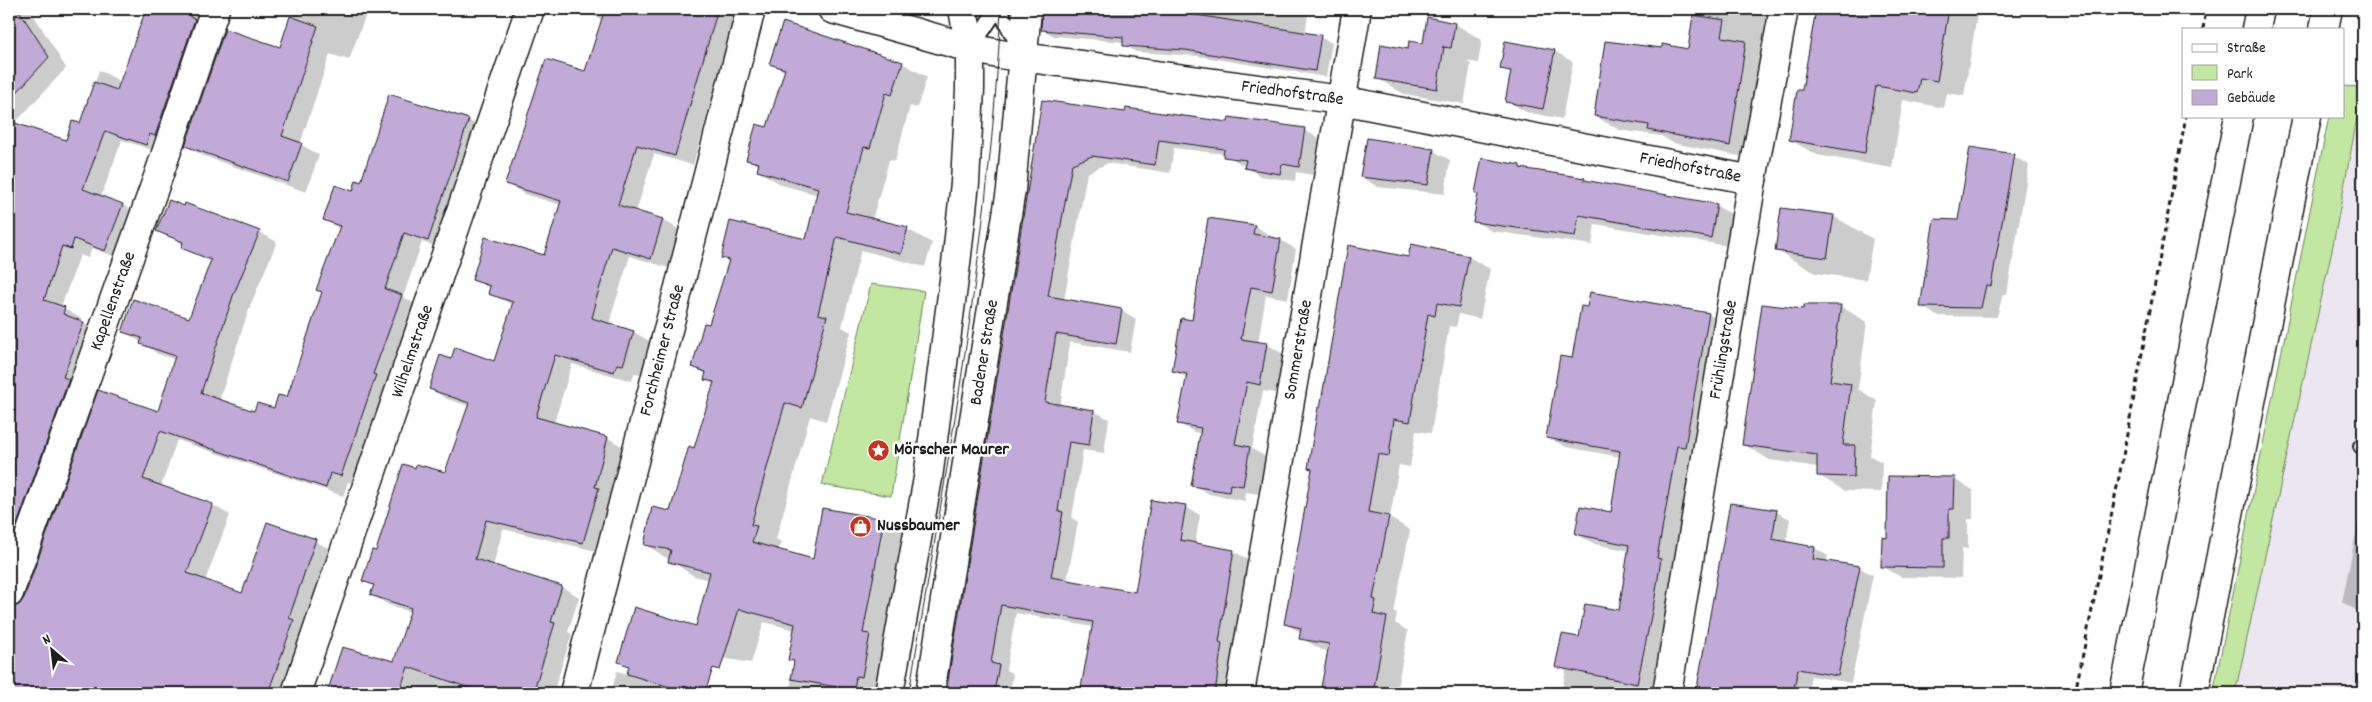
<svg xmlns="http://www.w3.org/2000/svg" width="2372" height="702" viewBox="0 0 2372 702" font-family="Dekko,sans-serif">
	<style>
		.built { fill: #ece6f3 }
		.green { fill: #c1e7a1; stroke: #6e825e }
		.shadow { fill: #0003 }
		.building { fill: #c1aad8; stroke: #1c1c1c }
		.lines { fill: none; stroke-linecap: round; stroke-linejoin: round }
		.lane-casing { stroke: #1c1c1c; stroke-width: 18 }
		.street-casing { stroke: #1c1c1c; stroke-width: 31 }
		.primary-casing { stroke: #1c1c1c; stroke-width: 31 }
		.path { stroke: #1c1c1c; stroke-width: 3; stroke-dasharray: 5 4; stroke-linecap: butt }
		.lane { stroke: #fff; stroke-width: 14 }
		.street { stroke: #fff; stroke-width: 28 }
		.primary { stroke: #fff; stroke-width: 28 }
		.tram { stroke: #1c1c1c; stroke-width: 1 }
		.labels { text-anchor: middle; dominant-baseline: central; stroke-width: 5; stroke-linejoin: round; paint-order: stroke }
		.street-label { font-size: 18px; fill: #1c1c1c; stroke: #fff }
		.poi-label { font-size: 18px; font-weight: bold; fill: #1c1c1c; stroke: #fff; text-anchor: start }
	</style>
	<rect width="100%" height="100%" fill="#fff"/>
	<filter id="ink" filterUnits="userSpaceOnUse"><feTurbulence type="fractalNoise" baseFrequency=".02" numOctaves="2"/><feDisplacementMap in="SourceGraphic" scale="10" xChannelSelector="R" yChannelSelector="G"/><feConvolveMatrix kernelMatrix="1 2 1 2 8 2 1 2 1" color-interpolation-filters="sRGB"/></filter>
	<g filter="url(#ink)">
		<!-- built -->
		<path class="built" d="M2363,85v608h-128l98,-448z"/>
		<!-- green -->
		<path class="green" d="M2343,86l20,1 -30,158 -98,448h-22l116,-577h14z
			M871,284l53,7 -33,205 -69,-11z"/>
		<!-- shadow -->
		<path class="shadow" d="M9,9h21l36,59 -52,56 53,17 14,-16 18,-55 17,9 4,8 25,-72 -12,-6h58l-5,13 3,1 5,-14h19l-49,145 -42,-14 -21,57 22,8 17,10 -17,45 -31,-12 -4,10 -8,-3 -19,52 21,12 -1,3 20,11 -90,265 1,11 8,-3 138,-193 18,-53 -18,-6 -34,-23 66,-11 21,-58 -28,-15 1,-3 -26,-13 101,1 18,10 -27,64 -31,95 35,12 21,-3 13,-11 35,-107 17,-63 -15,-9 37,-36 106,-64 18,10 -40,120 -24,-8 -19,55 15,9 -60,179 -10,-3 -5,14 -166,-56 -16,47 52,18 17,10 -25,66 38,14 72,-54 18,10 -43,142h-281z
			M294,9h74l-19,51 -19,-6 -30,90 19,11 -13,37 -102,-36 -18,-10 95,-98z
			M582,9h146l8,5 -43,151 -39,-11 -18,58 27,8 17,10 -11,38 -39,-12 -18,57 -2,12 24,7 17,10 -10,32 -7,-1 -2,8 -60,-17 -18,59 54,15 17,10 -25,104 -97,-23 -10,37 69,21 17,10 -11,35 4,2 -19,59h-225l15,-45 52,14 16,-50 -22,-7 -17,-10 3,-8 -11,-6 13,-29 68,-78 24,-68 -22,-7 -17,-10 22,-29 43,3 18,-58 -24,-12 2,-4 -18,-10 72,-22 16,-52 -37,-11 -17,-10 79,-111 16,-53z
			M1044,9h265l-4,25 15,3 12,6 -6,34 -128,-21 -62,-4 -12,-7v-3l-70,-6 -12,-7z
			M1695,9h81l-22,150 -81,-16 -12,-7 -42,-6 -24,-14 68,-67 26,1z
			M1817,9h161l-14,87 -17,-3 -3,15 -41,-8 -11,68 -75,-13 -27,-15 13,-48z
			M1428,19l27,5 27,16 -4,23 -12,-2 5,3 -7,40 -60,-10 -27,-16 32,-28 15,-5z
			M1554,51l19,11 -11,57 -36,-7 -19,-11 5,-27 -11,-6z
			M771,63h131l25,14 -10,31 -7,-2 -15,55 -6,-1 -17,60 35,9 25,14 -7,24 -64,-17 -19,77 9,5 -25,89 -16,-5 -34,123 5,3 -3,8 36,10 69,-40 24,14 -27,159h-91l6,-31 -5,-3 5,-29 -31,-8 -13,41 -35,-6 -7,-77 -15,-4 -49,-32 26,-32 24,-63 19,-65 -9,-5 1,-5 -13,-7 17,-42 19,-63 -7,-4 85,-18 11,-45 -36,-10 -24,-14 1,-5 -12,-7 21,-31 17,-56z
			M1044,101l82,13 178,16 15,8 -6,37 -17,-3 -1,9 -35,-5 -35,-22 -51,-6 -4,25 -62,-10 -21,10 -23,127 57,10 15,9 -6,33 -60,-10 -10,64 34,5 15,8 -5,34 -21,-3 -11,68 6,4 -11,59 69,13 49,-87 15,8 -5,29 38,7 15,8 -15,92 4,1 -7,41h-148l11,-66 -77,-14 -10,57 7,4 -3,19h-58l-5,-2z
			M1433,151l17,9 -5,34 -67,-7 -17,-10z
			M2013,156l16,9 -22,129h-4l-6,23 -60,-1 -16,-10z
			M1520,166l6,4 191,36 16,9 -5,31 -133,-22 -3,21 -101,-14 -16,-10z
			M1833,216l40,23 -7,41 -51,-7 -39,-23z
			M1255,226l16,10 -1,2 10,2 16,9 -8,50 -22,-4 -8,48 9,1 16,10 -7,39 -13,-2 -11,58 14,8 -7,37 -13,-2 -1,9 -36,-7 -16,-9 9,-51 -8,-2 -16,-9 9,-45 -13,-7 19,-50z
			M1412,245l57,12 21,12 -10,50 -21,-5 -3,13 -7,-1 -18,107 -15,-2 -6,36 -11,-2 -9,53 20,12 -16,82 3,1 -2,10 13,8 -11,57 10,5h-86l8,-42 -7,-1 -21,-12 1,-5 -17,-9 28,-155 8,-60 88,-151z
			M1840,306l27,16 -9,67 19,12 -7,55 12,6 -1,30 -36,-1 -27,-16v-8l-48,-7 -27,-16 61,-133z
			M1708,314l18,11 -71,368h-94l5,-22 -9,-5 23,-28 40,-26 10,-61 -35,-7 -19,-10 36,-21 9,-56 -55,-10 -18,-10 25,-77z
			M1954,479l19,11v29h-5v30l-6,-1 -1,30 -60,-1 -19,-11 6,-27z
			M2363,499v115l-21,-12z
			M1731,504l46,8 13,7 -4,24 29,5 13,8 -1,6 33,6 13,7 -22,108 -40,-7 -3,17h-110z
			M617,671l55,15 13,7h-74z"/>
		<!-- building -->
		<path class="building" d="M9,9h9l31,48 -40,44z
			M146,9h46l-2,8 5,2 -40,117 -5,-2 -4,11 -41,-14 -22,58 40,15 -18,47 -31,-12 -3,10 -9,-3 -18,54 21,7 -2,7 21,8 -21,55 6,2 -60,168v-426l57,19 6,-19 8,2 14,-41 23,8z
			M605,9h113l-43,147 -38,-11 -19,60 45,14 -12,40 -39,-12 -17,56h1l-4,15 42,13 -11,34 -6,-1 -3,8 -59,-17 -19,62 72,20 -13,50 4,1 -16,55 -97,-23 -11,39 87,27 -11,36 4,1 -22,70h-49l-76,-26 -9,26h-72l15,-46 52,14 17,-53 -41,-13 4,-10 -12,-4 10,-31 4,1 27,-87 12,4 1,-4 29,8 24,-69 -40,-14 11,-34 11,4 4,-12 39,14 19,-59 -25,-8 2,-8 -18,-6 13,-43 59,18 17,-54 -56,-17 41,-125 39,12z
			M1042,9h137l-1,3 143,23 -6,36 -130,-21 -62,-4v-9l-82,-7z
			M1816,9h133l-12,72 -17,-3 -3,15 -41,-7 -11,67 -76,-13 8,-50h5z
			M1693,15l32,5 -3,17 24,4 -16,105 -82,-16 1,-5 -55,-9 11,-75 57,7v-4l26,5z
			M290,16l28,10 -36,110 20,7 -14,39 -103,-36 40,-117 55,18z
			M1427,17l28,6 -4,25 -9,-1h2l-7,42 -61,-10 5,-35 27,5 1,-8 14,2z
			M783,22l120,40 -11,33 -6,-2 -16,55 -6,-1 -18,65 62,15 -7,27 -64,-17 -19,77 9,2 -25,92 -17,-5 -34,122 6,1 -5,16 61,17 9,-51 62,11 -21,114 7,1 -8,43 -6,-1 -2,14 -63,-11 3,-18 -6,-1 7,-36 -56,-15 -19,61 -7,-2 -8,25 -21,-6 -1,4 -56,-17 2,-8 -11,-4 16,-55 62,19 14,-54 -42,-10 3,-12 -27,-5 8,-38 18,4 19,-65 5,2 20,-66 -10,-2 2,-8 -14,-5 12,-44 5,1 20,-64 -8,-2 9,-37 76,18 12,-51 -61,-17 2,-8 -13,-3 10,-36 11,3 18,-58 -16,-5z
			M1505,41l50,9 -12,59 -38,-7 6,-31 -11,-2z
			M389,94l80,25 -41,122 -24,-8 -19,56 17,6 -29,79 3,1 -35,101 -11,-3 -4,15 -166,-57 -17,48 70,25 -26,69 55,20 25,-71 49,17 -27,79 5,2 -26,73h-259v-85l10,-3 5,-7 74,-208 60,21 17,-55 -35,-12 2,-6 -20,-6 11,-33 56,19 22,-58 -30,-12 2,-6 -27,-11 13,-31 15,6 1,-3 75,28 -27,65 -32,97 53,18 3,-8 17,5 4,-13 9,2 35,-105 -6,-2 24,-64 -17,-6 12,-35 18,6 3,-11 5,2z
			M1042,100l83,12 1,-4 102,14 1,-5 76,11 -6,39 -17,-3 -2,10 -36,-6 2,-8 -23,-3 1,-8 -65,-9 -4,25 -63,-9 -20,8 -24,132 74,13 -6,35 -60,-10 -11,68 49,8 -5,35 -20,-3 -11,69 5,1 -12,65 84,15 16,-92 35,5 -6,35 54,10 -15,92 3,1 -7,50h-135l13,-71 -92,-17 -10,58 8,2 -5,28h-48z
			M1367,138l67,11 -6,36 -68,-8z
			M1970,147l44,7 -23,132 -5,-1 -5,23 -61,-1 14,-88 24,1z
			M1482,158l38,7v3l65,10 -1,2 133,24 -6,34 -132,-23 -4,21 -102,-14 5,-28 -3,-1z
			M1781,208l53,7 -7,43 -52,-7z
			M1208,218l47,7 -2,9 28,5 -9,52 -21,-4 -10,52 26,4 -7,42 -13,-3 -12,62 15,3 -7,39 -13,-2 -1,8 -38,-6 10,-58 -24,-4 10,-50 -15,-3 9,-53 11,2z
			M1411,244l58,12 -10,51 -22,-4 -2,13 -7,-2 -18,108 -16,-3 -5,37 -11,-2 -10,58 21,4 -16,83 3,1 -3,14 14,3 -14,76h-53l9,-49 -30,-5 2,-11 -17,-4 28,-155 -4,-1 10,-61 2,1 28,-163 60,12z
			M1590,292l119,21 -24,134 -8,-1 -20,112 4,1 -6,38 -18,87 -82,-17 7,-33 17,3 6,-33 34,6 10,-65 -54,-11 5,-28 31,6 9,-61 -74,-13 14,-82 12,2 9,-52 6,1z
			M1762,304l41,5 1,-4h37l-11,76 21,3 -8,61h12l-1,32 -37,-1v-21l-75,-10z
			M1888,476l67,1 -1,32h-5v29h-6v30l-62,-1 1,-30 5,1z
			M1730,503l47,7 -5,29 43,8 -2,12 47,7 -22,110 -40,-7 -5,24h-97z"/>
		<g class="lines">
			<defs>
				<path id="lane" d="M999,9l20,38
					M971,48l26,-39
					M2361,446h2"/>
				<g id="street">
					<path id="s1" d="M832,9l138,39 29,6 342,46 411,80"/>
					<path id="s2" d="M9,593l149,-416 57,-168"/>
					<path id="s3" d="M296,693l234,-684"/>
					<path id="s4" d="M574,693l177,-684"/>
					<path d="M889,693l39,-215 28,-214 9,-81 5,-94v-41l-7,-39"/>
					<path id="s5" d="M930,693l81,-503 16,-181"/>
					<path id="s6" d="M1240,693l117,-684"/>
					<path id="s7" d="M1667,693l85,-513 32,-171"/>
				</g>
				<path id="primary" d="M2256,29l4,-20
					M2324,29l4,-20
					M2124,693l115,-577
					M2194,693l113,-577"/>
			</defs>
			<!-- lane casing -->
			<use href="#lane" class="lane-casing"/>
			<!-- street casing -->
			<use href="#street" class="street-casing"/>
			<!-- primary casing -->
			<use href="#primary" class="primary-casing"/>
			<!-- path -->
			<path class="path" d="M2203,29l3,-20
				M2075,693l45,-221 66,-356"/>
			<!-- lane -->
			<use href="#lane" class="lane"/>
			<!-- street -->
			<use href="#street" class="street"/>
			<!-- primary -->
			<use href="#primary" class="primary"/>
			<!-- tram -->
			<path class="tram" d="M909,693c38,-227 81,-454 92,-684"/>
		</g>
	</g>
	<!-- icons -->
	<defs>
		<symbol id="sight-disc" viewBox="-11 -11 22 22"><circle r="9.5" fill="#c8321e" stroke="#fff"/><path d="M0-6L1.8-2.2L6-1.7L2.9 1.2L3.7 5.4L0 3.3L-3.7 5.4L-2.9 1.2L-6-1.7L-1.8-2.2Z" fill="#fff"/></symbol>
		<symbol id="shop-disc" viewBox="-11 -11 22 22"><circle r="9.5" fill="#c8321e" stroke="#fff"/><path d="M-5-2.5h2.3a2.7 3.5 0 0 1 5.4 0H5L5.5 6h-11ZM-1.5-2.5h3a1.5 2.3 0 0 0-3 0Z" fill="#fff"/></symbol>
	</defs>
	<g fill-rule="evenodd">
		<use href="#sight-disc" x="866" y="438" width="25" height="25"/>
		<use href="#shop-disc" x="848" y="514" width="25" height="25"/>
	</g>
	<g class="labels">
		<!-- street labels -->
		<g class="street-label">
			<text stroke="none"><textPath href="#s1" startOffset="469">Friedhofstraße</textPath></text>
			<text stroke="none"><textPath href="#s1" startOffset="874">Friedhofstraße</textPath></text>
			<text stroke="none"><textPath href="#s2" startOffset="310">Kapellenstraße</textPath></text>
			<text stroke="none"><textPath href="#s3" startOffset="361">Wilhelmstraße</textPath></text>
			<text stroke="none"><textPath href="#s4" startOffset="354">Forchheimer Straße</textPath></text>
			<text stroke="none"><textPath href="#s6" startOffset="348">Sommerstraße</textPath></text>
			<text stroke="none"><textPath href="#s7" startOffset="348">Frühlingstraße</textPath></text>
			<text stroke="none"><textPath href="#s5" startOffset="345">Badener Straße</textPath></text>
		</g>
		<!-- poi labels -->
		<g class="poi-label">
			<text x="894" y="450">Mörscher Maurer</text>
			<text x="877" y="526">Nussbaumer</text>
		</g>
	</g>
	<!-- margin -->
	<rect width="2372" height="702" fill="none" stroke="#fff" stroke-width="30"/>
	<rect x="15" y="15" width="2342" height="672" fill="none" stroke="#1c1c1c" stroke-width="2" filter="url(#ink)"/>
	<!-- legend -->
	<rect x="2182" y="28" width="162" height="90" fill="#ffffff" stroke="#a4a4a4"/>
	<rect x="2192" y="44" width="25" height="8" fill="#ffffff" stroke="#a4a4a4"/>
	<text x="2227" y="52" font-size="15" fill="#1c1c1c">Straße</text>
	<rect x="2192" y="65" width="25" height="15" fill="#c1e7a1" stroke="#a4a4a4"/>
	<text x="2227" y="78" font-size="15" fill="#1c1c1c">Park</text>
	<rect x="2192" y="90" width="25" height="15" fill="#c1aad8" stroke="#a4a4a4"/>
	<text x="2227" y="102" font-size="15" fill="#1c1c1c">Gebäude</text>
	<!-- north arrow -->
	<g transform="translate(52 650) rotate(332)" stroke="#ffffff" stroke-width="4" paint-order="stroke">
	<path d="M0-4L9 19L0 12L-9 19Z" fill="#1c1c1c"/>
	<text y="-8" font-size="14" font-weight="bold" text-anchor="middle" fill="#1c1c1c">N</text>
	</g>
</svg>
